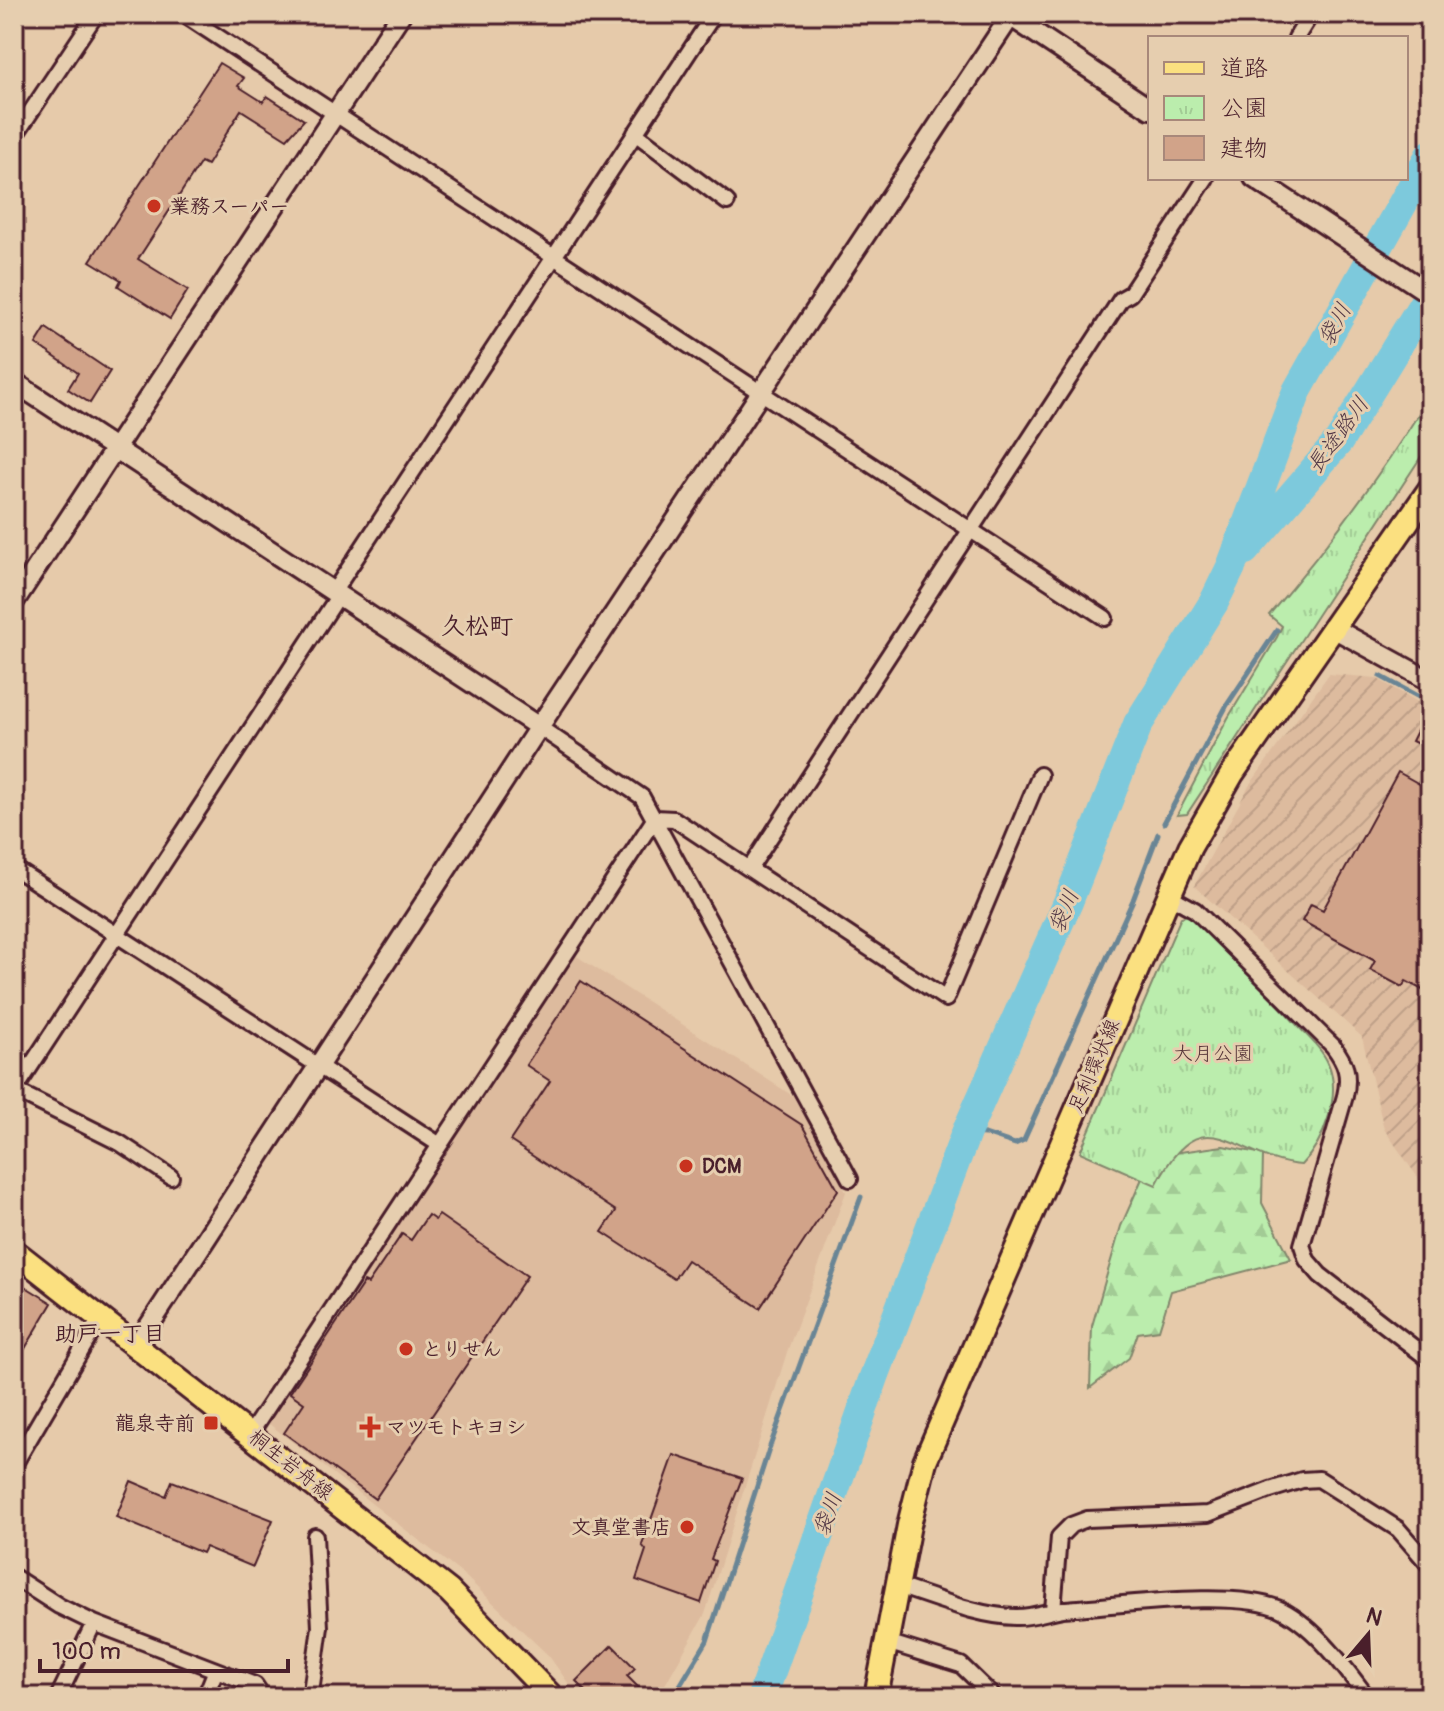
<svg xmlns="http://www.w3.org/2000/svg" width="1444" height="1711" viewBox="0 0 1444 1711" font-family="Pangolin,'Klee One',sans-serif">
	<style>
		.built { fill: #ddbb9e }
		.industrial { fill: url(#industrial-furrows) }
		.forest { fill: url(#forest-firs); stroke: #82866c; stroke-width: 2 }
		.park { fill: url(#park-tufts); stroke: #82866c; stroke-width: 2 }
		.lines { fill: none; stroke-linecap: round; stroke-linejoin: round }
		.stream { stroke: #698595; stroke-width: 5 }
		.river { stroke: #7dc9dc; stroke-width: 30 }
		.building { fill: #d1a389; stroke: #4a1f2b; stroke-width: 2 }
		.minor-casing { stroke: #4a1f2b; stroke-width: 20 }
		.tertiary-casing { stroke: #4a1f2b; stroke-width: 24 }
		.primary-casing { stroke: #4a1f2b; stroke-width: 28 }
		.minor { stroke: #e6ceaf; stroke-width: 14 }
		.tertiary { stroke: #e6ceaf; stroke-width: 18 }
		.primary { stroke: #fbe080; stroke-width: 22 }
		.poi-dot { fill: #c8321e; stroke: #e6ceaf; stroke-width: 3 }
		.labels { text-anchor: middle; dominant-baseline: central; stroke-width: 6; stroke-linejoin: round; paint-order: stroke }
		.poi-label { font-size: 20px; font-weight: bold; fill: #4a1f2b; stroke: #e6ceaf; text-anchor: start }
		.park-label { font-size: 20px; fill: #553438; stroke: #e6ceaf }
		.street-label { font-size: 20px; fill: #4a1f2b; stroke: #e6ceaf }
		.water-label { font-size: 22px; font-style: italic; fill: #523846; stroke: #e6ceaf }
		.neighbourhood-label { font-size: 22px; font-weight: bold; fill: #4a1f2b; stroke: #e6ceaf }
		.quarter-label { font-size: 24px; font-weight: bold; fill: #4a1f2b; stroke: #e6ceaf }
	</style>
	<defs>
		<pattern id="industrial-furrows" width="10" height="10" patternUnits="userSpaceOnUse" patternTransform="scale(2)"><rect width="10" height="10" fill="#ddbb9e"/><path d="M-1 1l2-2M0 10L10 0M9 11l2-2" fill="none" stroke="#bfa088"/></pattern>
		<pattern id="forest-firs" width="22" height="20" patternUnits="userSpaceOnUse" patternTransform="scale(2)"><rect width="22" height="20" fill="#bbedad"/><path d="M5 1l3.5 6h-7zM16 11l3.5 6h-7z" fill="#a2cb95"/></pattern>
		<pattern id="park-tufts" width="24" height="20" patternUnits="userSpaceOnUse" patternTransform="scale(2)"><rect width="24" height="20" fill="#bbedad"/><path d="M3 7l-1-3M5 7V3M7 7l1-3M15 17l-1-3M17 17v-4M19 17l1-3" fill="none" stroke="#a2cb95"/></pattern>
	</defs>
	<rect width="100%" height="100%" fill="#e6caaa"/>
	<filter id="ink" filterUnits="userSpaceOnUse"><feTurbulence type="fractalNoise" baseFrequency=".0125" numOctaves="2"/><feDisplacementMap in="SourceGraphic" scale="16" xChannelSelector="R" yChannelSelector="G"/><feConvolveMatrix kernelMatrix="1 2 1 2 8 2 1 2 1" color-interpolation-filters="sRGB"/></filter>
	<g filter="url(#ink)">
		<!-- built -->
		<path class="built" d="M575,955l218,141 53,96 -59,160 -82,262 -47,83h-80l-29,-41 -84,-80 -197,-153z"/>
		<!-- industrial -->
		<path class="industrial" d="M1329,674l47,4 54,31v486l-46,-66 -22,-92 -168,-151 55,-100z"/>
		<!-- forest -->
		<path class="forest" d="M1223,1146l40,8 -1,49 29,56 -120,32 -12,39 -21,3 -9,25 -39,30 2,-62 29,-100 23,-52 29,-21z"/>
		<!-- park -->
		<path class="park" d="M1430,396v47l-243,371 -10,1 51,-97 49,-81 5,-11 -13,-11c59,-69 113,-142 161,-219z
			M1189,915c36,36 74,72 108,110 11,12 25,24 31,38 14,32 -4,79 -27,102 -67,-5 -97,-74 -145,20l-76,-33 101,-235z"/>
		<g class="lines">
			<!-- stream -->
			<path class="stream" d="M1380,676l50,27
				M1164,823l63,-118 50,-75
				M966,1133l19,1 30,10 9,-4 109,-240 25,-66
				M673,1697l34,-56 62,-192 92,-252"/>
			<!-- river -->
			<path class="river" d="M1245,550l94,-109 91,-148
				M762,1697l112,-320 92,-244 102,-231 70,-178 76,-122 17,-35 66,-176 133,-236"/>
		</g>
		<!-- building -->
		<path class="building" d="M219,63l25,15 -6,8 25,16 4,-6 37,24 -17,19 -46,-29 -34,55 -6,-3 -63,97 50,31 -18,29 -52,-33 3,-6 -31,-19z
			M46,328l64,43 -20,32 -22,-14 10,-16 -42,-29z
			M1418,729l12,7v14l-18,-9z
			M1398,772l32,18v204l-24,-13 -4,6 -32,-17 5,-9 -73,-40 9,-17 12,6z
			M581,981l221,144 36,65 -78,118 -73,-48 -13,19 -72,-47 14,-21 -106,-70 40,-60 -24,-16z
			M428,1215l7,5 4,-5 88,61 -152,223 -91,-66 20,-30 -14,-10 74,-111 4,2 34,-50 9,6z
			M21,1284l31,19 -38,64v-71z
			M674,1455l68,23 -31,81 4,2 -14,42 -65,-23 10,-30 -4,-5z
			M131,1481l35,15 6,-15 101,39 -20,47 -48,-20 -3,6 -86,-36z
			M612,1645l23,23 -8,8 14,14 -7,7h-42l-16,-16z"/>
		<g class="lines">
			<defs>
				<path id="minor" d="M183,14l922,604
					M1296,38l15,-24
					M635,133l92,69
					M14,137l82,-123
					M334,591l380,-577
					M539,727l103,70 208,382
					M14,868l426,277
					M750,868l371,-569 9,-5 76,-116
					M1168,895l27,15 138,136c13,17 17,29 12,50l-43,149 5,15 13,15 110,85
					M14,1090l106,53 51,34
					M15,1090l324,-495
					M250,1434l405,-616 19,1 272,180 94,-224
					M14,1465l87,-148
					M14,1577l45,29 35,17 -36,74
					M897,1586c37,11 79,30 118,31 16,1 33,-6 48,-8 53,-3 174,-21 219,1 33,17 63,57 85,87
					M1053,1610l6,-73 12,-12 16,-6 121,-5 62,-24 32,-10 17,-1 79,50 32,37
					M94,1623l161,62 8,12
					M887,1642l74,23 33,32
					M205,1697l11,-27
					M303,1697l8,-5 9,-65 -5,-91"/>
				<path id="tertiary" d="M1007,14l143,95
					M1254,178l176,116
					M14,382l525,345
					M14,602l387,-588
					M1335,629l95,52
					M136,1346l403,-619 473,-713"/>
				<path id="primary" d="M14,1251l435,340 103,106
					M876,1697l33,-172 16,-64 265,-614 42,-73 198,-285"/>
			</defs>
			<!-- minor casing -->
			<use href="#minor" class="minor-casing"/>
			<!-- tertiary casing -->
			<use href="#tertiary" class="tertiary-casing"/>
			<!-- primary casing -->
			<use href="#primary" class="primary-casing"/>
			<!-- minor -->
			<use href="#minor" class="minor"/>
			<!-- tertiary -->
			<use href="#tertiary" class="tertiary"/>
			<!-- primary -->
			<use href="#primary" class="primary"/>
		</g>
	</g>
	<!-- markers -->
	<g class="poi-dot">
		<circle cx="154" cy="206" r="8"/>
		<circle cx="686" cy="1166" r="8"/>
		<circle cx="406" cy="1349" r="8"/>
		<rect x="203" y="1415" width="16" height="16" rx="4"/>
		<path d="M366 1415h8v8h8v8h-8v8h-8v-8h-8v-8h8z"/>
		<circle cx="687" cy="1527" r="8"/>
	</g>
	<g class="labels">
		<!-- poi labels -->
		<g class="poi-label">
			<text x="170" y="206">業務スーパー</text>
			<text x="702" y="1166">DCM</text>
			<text x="422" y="1349">とりせん</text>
			<text x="195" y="1423" text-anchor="end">龍泉寺前</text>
			<text x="386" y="1427">マツモトキヨシ</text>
			<text x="671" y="1527" text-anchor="end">文真堂書店</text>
		</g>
		<!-- park labels -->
		<g class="park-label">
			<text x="1213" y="1053">大月公園</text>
		</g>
		<!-- street labels -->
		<g class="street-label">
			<text transform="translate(1094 1066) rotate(-67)">足利環状線</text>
			<text transform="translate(291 1465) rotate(38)">桐生岩舟線</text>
		</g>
		<!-- water labels -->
		<g class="water-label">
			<text transform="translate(1335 324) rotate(-61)">袋川</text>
			<text transform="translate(1338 435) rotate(-54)">長途路川</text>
			<text transform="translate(1064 911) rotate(-67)">袋川</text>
			<text transform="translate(828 1514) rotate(-70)">袋川</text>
		</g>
		<!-- neighbourhood labels -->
		<g class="neighbourhood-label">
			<text x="110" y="1334">助戸一丁目</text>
		</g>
		<!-- quarter labels -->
		<g class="quarter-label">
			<text x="477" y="626">久松町</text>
		</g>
	</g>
	<!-- margin -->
	<rect width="1444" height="1711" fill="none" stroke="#e6ceaf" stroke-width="48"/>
	<rect x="24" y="24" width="1396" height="1663" fill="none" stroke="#4a1f2b" stroke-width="3" filter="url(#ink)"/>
	<!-- legend -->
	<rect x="1148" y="36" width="260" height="144" fill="#e6ceaf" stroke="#a8887a" stroke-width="2"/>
	<rect x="1164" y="62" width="40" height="12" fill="#fbe080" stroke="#a8887a" stroke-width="2"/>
	<text x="1220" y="76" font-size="24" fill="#4a1f2b">道路</text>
	<rect x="1164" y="96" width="40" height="24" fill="url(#park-tufts)" stroke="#a8887a" stroke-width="2"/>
	<text x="1220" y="116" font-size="24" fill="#4a1f2b">公園</text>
	<rect x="1164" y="136" width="40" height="24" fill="#d1a389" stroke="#a8887a" stroke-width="2"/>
	<text x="1220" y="156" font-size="24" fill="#4a1f2b">建物</text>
	<!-- north arrow -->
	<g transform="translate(1368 1635) rotate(19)" stroke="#e6ceaf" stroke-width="6" paint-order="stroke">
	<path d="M0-6L14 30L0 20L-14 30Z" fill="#4a1f2b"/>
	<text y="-12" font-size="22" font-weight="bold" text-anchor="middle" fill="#4a1f2b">N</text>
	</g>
	<!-- scale -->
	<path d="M40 1659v12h248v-12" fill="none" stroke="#4a1f2b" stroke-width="4"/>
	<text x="52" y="1659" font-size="24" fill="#4a1f2b" stroke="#e6ceaf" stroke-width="6" paint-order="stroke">100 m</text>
</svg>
